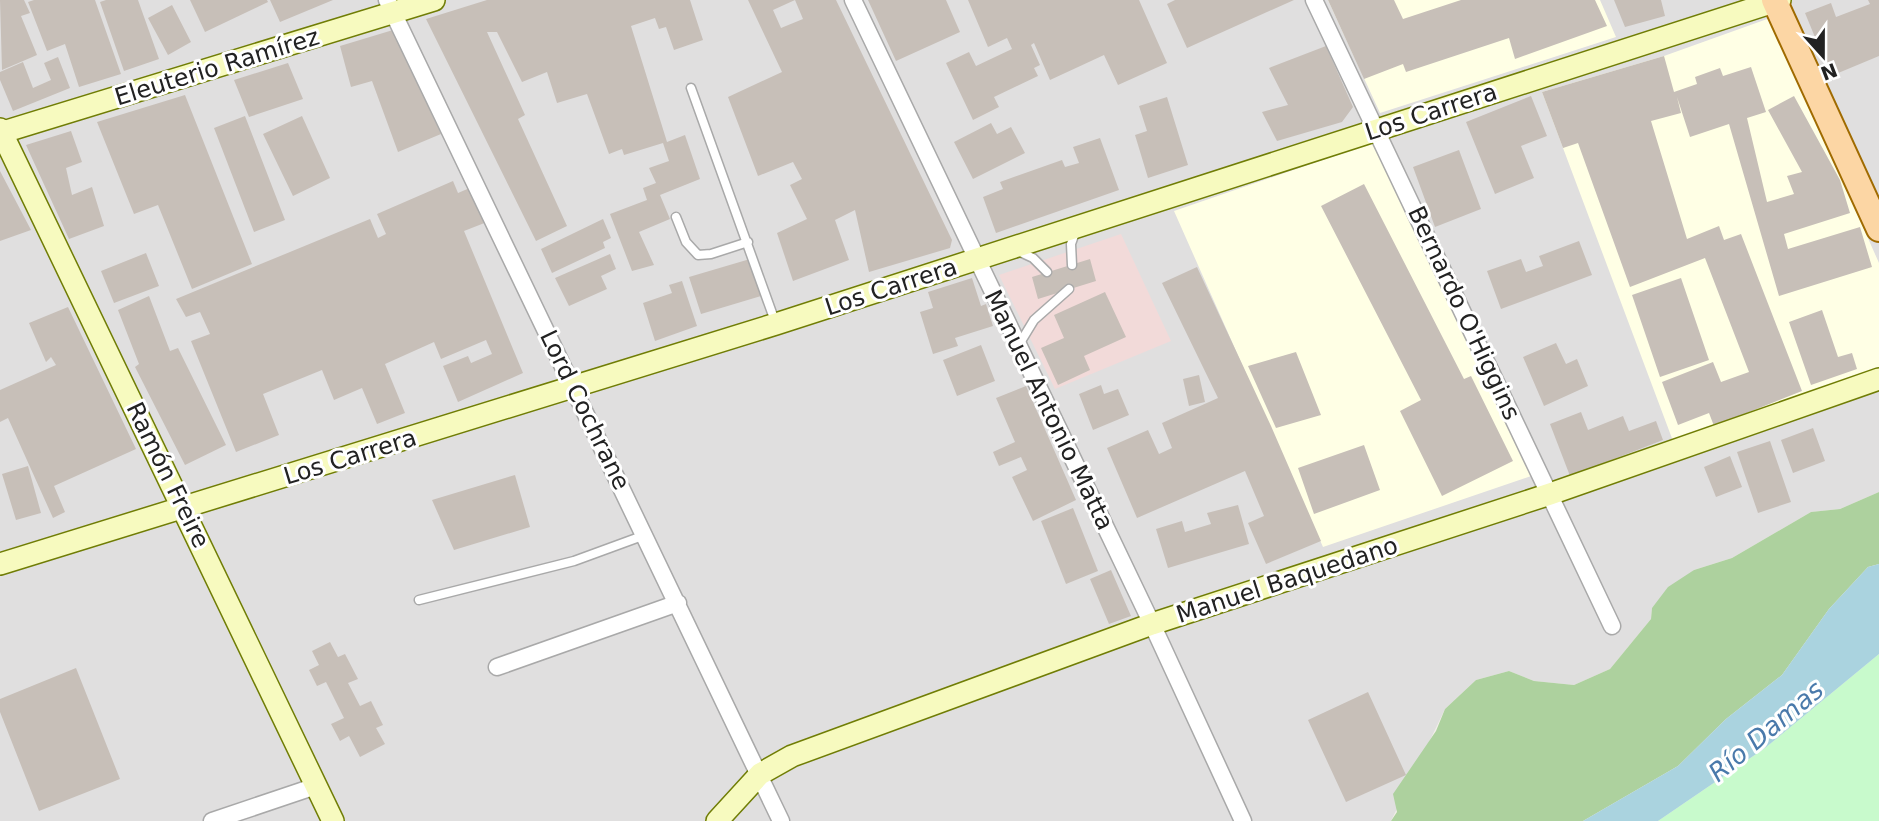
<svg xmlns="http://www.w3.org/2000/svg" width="1879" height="821" viewBox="0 0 1879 821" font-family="'DejaVu Sans',sans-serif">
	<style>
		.residential { fill: #e0dfdf }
		.commercial { fill: #f2dad9 }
		.education { fill: #ffffe5 }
		.forest { fill: #add19e }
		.park { fill: #c8facc }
		.water { fill: #aad3df }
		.building { fill: #c7bfb8; fill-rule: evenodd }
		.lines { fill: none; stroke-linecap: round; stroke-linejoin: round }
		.lane-casing { stroke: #a9a9a9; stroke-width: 11 }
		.street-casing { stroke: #a9a9a9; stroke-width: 19 }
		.secondary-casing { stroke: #707d05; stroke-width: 24 }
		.primary-casing { stroke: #a06b00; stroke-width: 28 }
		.lane { stroke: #fff; stroke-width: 8 }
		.street { stroke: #fff; stroke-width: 16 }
		.secondary { stroke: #f7fabf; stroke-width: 21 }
		.primary { stroke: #fcd6a4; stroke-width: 24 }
		.labels { text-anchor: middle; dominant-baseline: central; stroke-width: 6; stroke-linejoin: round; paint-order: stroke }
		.street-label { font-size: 24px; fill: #222; stroke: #fff }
		.water-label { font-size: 26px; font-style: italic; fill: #4a7aab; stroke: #fff }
	</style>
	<rect width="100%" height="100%" fill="#f2efe9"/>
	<!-- residential -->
	<path class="residential" d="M0,0h1879v492l-39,17 -29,3 -79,46 -38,12 -42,38 -1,11 -41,50 -36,16 -40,-4 -25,-10 -33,9 -31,29 -54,112h-1391z"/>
	<!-- commercial -->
	<path class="commercial" d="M1121,234l50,107 -116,48 -56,-114z"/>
	<!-- education -->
	<path class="education" d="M1328,0h272l16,37 -236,76z
		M1770,18l109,245v104l-206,74 -131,-349 122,-36z
		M1372,143l162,332 -211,72 -149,-336z"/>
	<!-- forest -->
	<path class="forest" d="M1879,492v72l-11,3 -39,42 -47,66 -56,44 -48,47 -95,55h-192l6,-9 -4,-18 43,-63 9,-22 31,-29 33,-9 25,10 40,4 36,-16 41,-50 1,-11 16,-21 26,-17 38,-12 79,-46 29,-3z"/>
	<!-- park -->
	<path class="park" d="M1879,654v167h-221l107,-73z"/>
	<!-- water -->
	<path class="water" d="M1879,564v90l-114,94 -107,73h-75l95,-55 48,-47 56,-44 47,-66 39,-42z"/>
	<!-- building -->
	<path class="building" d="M0,0h24l6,13 -9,3 16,39 -35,15z
		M34,0h61l26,74 -42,13 -14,-43 -18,7 -19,-49z
		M106,0h32l21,59 -35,12 -24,-69z
		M190,0h77l1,2 -63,30z
		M270,0h63l-53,22z
		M487,0h203l13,40 -29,10 -8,-23 -7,2 -4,-11 -24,8 36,116 18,-7 15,44 -40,16 10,24 -31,13 15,33 -22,6 -22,-57 37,-14 -4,-12 13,-5 -7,-15 20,-7 -6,-18 -39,12 -2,-6 -13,5 -22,-60 -30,9 -10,-31 -25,10 -25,-50h-10l38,83 -7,4 49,107 -31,15 -110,-222z
		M748,0h88l116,240 -2,8 -81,24 -14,-62 -20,10 14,40 -56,21 -16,-48 30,-14 -17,-34 12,-6 -9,-17 -35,14 -30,-79 54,-25zM795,0l8,19 -22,9 -8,-18z
		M868,0h78l14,32 -64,29z
		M968,0h171l28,63 -49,22 -14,-30 -54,25 -16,-37 -3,2 9,20 -6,3 4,8 -44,21 5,10 -26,13 -27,-57 23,-11 7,14 36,-17 -5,-11 -19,9z
		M1175,0h119l-107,48 -20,-44z
		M1328,0h66l9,19 58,-19h134l12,26 -92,33 -6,-21 -103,34 -3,-8 -39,15z
		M1614,0h47l4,16 -40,11z
		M1868,0h11v56l-48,20 -26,-63 26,-10 5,14 34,-13z
		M172,5l19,37 -23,13 -20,-37z
		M393,30l48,104 -43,18 -26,-71 -21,6 -11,-41z
		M1326,46l27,61 -11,15 -65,19 -15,-29 26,-7 -19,-37z
		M1664,56l10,36 23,-8 -2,-7 25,-9 3,8 28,-9 15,45 -19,6 20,84 27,-8 -7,-18 15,-4 -34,-62 26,-14 46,84 10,33 -66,21 4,15 72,-22 12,40 -93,29 -50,-172 -39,13 -13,-40 4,16 -30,8 36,118 32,-13 5,14 17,-6 61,157 -88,35 -5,-13 -31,12 -16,-43 51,-20 8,20 28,-10 -44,-114 -75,29 -52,-144 -15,5 -21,-56z
		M58,57l12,31 -57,23 -13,-31v-8l23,-10 10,26 18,-8 -7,-17z
		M288,63l15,36 -54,18 -15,-37z
		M185,95l67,169 -60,25 -34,-84 -24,9 -37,-92z
		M1531,96l16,40 -26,10 13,32 -39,16 -29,-72z
		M1167,97l21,68 -40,13 -13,-43 12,-4 -8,-25z
		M245,116l40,104 -31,12 -40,-104z
		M302,116l28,62 -37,18 -30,-62z
		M991,123l6,11 14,-7 14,26 -52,26 -19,-37z
		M71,131l11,31 -16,6 6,27 20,-8 12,39 -35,13 -43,-94z
		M1100,138l19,52 -123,43 -13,-36 20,-8 -3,-7 62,-22 3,7 14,-4 -6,-16z
		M1459,150l22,59 -46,18 -22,-60z
		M0,171l31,59 -31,11z
		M453,181l5,12 14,-6 15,35 -23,9 59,142 -65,29 -15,-36 25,-10 3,7 21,-9 -6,-14 -45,19 -7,-17 -49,22 20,49 -28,11 -15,-36 -28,12 -12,-30 -59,24 16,41 -43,17 -45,-111 19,-7 -10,-22 -14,5 -10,-18 194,-80 8,19 8,-4 -9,-20z
		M1364,184l100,195 7,-3 42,85 -71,35 -42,-85 21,-11 -100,-194z
		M603,219l8,19 -8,4 2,6 -53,25 -11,-24z
		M1579,241l13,34 -91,34 -14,-38 34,-12 5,13 17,-6 -4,-10z
		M146,253l13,33 -45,17 -13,-32z
		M610,254l6,15 -15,7 6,13 -38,17 -14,-28z
		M750,259l11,37 -60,18 -12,-37z
		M1090,259l6,22 -58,18 -6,-22z
		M1197,267l74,159 50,115 -55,23 -18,-41 16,-7 -19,-45 -108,47 -30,-70 41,-18 11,24 13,-6 -10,-25 56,-25 -56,-115z
		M972,278l9,28 5,-2 7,22 -38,12 3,8 -25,8 -13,-42 13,-4 -5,-16z
		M1681,278l28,82 -49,17 -28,-82z
		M682,281l15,45 -42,15 -12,-38 29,-10 -3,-8z
		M1105,292l21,45 -42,19 6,14 -32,15 -17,-37 23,-10 -10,-23z
		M149,296l21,55 8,-3 48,97 -41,20 -50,-98 4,-3 -21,-54z
		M68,307l68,142 -82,37 11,26 -12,6 -45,-100 -8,4v-32l56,-25 -5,-8 -5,5 -17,-39z
		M1822,310l16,47 14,-4 5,16 -46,16 -22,-63z
		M1556,343l10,21 11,-5 11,27 -44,20 -21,-49z
		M981,345l14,36 -38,15 -14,-36z
		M1296,352l25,63 -45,13 -28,-62z
		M1199,375l6,27 -16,4 -6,-27z
		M1101,385l3,9 14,-5 11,26 -36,15 -14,-36z
		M1026,386l50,114 -43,21 -21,-44 15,-7 -6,-13 -22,9 -6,-14 22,-10 -19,-44z
		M1581,412l7,18 35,-14 6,15 27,-10 7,19 -93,36 -20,-52z
		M1813,428l12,33 -32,12 -12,-33z
		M1770,441l21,61 -33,11 -21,-61z
		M1364,445l16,45 -66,24 -16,-46z
		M1730,456l12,31 -26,10 -12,-30z
		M28,466l13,47 -25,7 -14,-46z
		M515,475l15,52 -76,23 -22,-50z
		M1238,505l11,39 -81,24 -12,-39 26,-8 3,11 26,-8 -4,-11z
		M1073,508l25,63 -32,13 -25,-63z
		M1111,570l20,46 -22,8 -19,-45z
		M330,642l8,15 7,-3 13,25 -10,4 12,23 11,-5 12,24 -7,3 9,16 -25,13 -11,-21 -9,5 -9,-17 13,-6 -18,-36 -9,4 -8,-16 10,-5 -7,-14z
		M76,668l44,111 -81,32 -39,-99v-13z
		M1368,692l38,83 -60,27 -38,-82z"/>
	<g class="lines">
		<defs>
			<path id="lane" d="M691,88l85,236
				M676,217l10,25 12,13 13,-1 37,-12
				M1018,251l15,7 14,14
				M1072,265l-1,-21 5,-14
				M1020,343l14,-23 35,-31
				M419,600l155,-39 71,-26"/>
			<path id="street" d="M387,0l394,821
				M853,0l299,624 91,197
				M1314,0l298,626
				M497,667l181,-64
				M212,821l104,-35"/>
			<path id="secondary" d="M0,129l333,692
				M0,133l434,-133
				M0,564l776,-240 1004,-324
				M717,821l43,-47 32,-18 360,-132 398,-130 329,-115"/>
			<path id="primary" d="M1774,0l105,229"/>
		</defs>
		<!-- lane casing -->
		<use href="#lane" class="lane-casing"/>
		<!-- street casing -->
		<use href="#street" class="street-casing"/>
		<!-- secondary casing -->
		<use href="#secondary" class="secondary-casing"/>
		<!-- primary casing -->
		<use href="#primary" class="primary-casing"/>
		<!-- lane -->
		<use href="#lane" class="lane"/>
		<!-- street -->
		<use href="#street" class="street"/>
		<!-- secondary -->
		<use href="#secondary" class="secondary"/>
		<!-- primary -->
		<use href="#primary" class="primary"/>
	</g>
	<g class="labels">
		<!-- street labels -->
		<g class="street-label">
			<text transform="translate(217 67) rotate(-17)">Eleuterio Ramírez</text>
			<text transform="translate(1431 112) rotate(-18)">Los Carrera</text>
			<text transform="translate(891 287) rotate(-18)">Los Carrera</text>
			<text transform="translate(1464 313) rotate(65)">Bernardo O'Higgins</text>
			<text transform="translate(585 410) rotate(64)">Lord Cochrane</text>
			<text transform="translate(1049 410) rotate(64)">Manuel Antonio Matta</text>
			<text transform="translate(350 457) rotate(-17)">Los Carrera</text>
			<text transform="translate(168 475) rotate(64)">Ramón Freire</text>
			<text transform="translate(1287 580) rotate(-18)">Manuel Baquedano</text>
		</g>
		<!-- water labels -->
		<g class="water-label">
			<text transform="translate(1766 731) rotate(-40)">Río Damas</text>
		</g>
	</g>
	<!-- north arrow -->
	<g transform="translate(1823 56) rotate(159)" stroke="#ffffff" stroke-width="5" paint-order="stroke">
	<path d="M0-5L12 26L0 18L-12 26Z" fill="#222222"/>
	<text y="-10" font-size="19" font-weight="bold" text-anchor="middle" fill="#222222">N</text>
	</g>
</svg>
